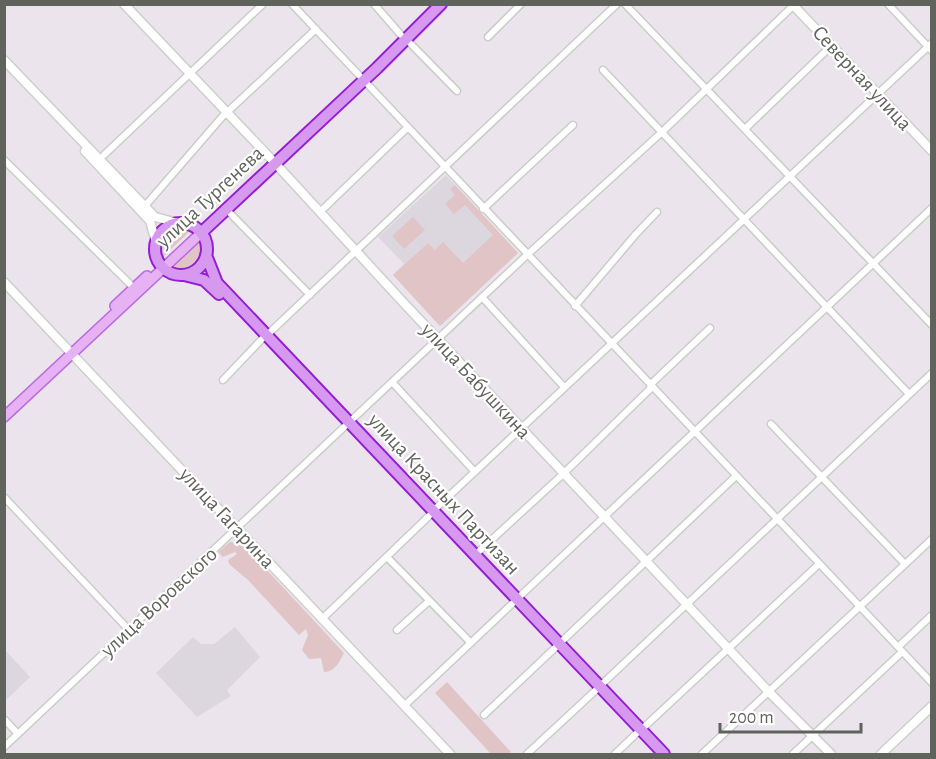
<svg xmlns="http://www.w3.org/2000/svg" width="936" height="759" viewBox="0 0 936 759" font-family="'Alegreya Sans',sans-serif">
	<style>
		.education { fill: #dcd6df }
		.green { fill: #e1c4c5 }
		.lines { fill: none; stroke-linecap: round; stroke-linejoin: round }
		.street-casing { stroke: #c9cdc8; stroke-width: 9 }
		.secondary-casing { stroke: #ccd0ca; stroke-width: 11 }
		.primary-casing { stroke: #bb6cde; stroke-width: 12 }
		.highway-casing { stroke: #951ed3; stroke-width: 14 }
		.street { stroke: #fff; stroke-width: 6 }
		.secondary { stroke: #fff; stroke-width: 8 }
		.primary { stroke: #e7b2f4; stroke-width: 9 }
		.highway { stroke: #d799ef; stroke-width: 10 }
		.labels { text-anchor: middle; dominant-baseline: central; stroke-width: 4.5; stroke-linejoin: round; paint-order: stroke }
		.street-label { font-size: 21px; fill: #5f635c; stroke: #fff }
	</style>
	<rect width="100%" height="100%" fill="#ebe4ed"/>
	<!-- education -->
	<path class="education" d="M446,175l72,78 -78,73 -47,-51 11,-11 -26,-27z
		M235,627l25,30 -33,33 4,6 -34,21 -41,-44 37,-36 8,7h13z
		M5,650l25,27 -25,24h-1z"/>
	<!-- green -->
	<path class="green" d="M455,185l63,68 -78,73 -47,-51 35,-32 7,7 8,-8 20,21 30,-28 -28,-30 -11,9 -9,-10 10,-9 -5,-6z
		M413,217l12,13 -21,19 -12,-13z
		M179,227l12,3 -29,28c-5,-15 2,-27 17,-31z
		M200,239l1,14 -8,13 -14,4 -9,-3z
		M230,542l12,1 102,110c-4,8 -9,19 -20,19l-3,-14 -12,1 -7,-9 6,-15 -2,-6 -7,6 -51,-55 -19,-16 -1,-4 9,-6 -2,-2 -12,5 -5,-5z
		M447,682l64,70 -3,2h-17l-56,-61z"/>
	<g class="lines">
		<defs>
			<path id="street" d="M292,4l640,679
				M374,4l27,31
				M625,4l307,321
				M888,4l44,47
				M488,37l33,-33
				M406,39l51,52
				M603,70l306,324
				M745,129l86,-83
				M104,155l159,-151
				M4,160l130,128
				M145,206l77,-89 94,-88
				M225,208l85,87
				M483,209l90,-84
				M320,212l87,-84
				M482,297l82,90
				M575,306l61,-72 21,-22
				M267,335l350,-331
				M223,380l39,-41
				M392,382l83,90
				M771,424l134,140
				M4,497l125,133
				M433,511l499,-468
				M475,555l86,-79 90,-88 -1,-3 60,-57
				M387,557l84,86
				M517,599l415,-391
				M322,619l107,-103
				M397,630l32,-29
				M559,644l177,-168
				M898,647l34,-32
				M600,686l332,-313
				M404,706l110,-104
				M484,715l72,-68
				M4,719l14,15
				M641,730l178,-166
				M4,747l523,-492 135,-123 133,-128
				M527,754l69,-64
				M615,754l22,-21
				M702,754l230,-215
				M793,754l109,-102"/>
			<path id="secondary" d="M124,4l151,159 126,137 368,392 62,62
				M792,4l140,147
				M4,60l151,157 23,6
				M85,151l65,70 6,21
				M4,282l446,472
				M881,754l51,-48"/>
			<path id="primary" d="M115,306l32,-30
				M4,417l197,-184"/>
			<path id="highway" d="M155 249a26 26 0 1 1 52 0a26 26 0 1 1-52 0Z
				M201,233l176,-165 64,-64
				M206,255l11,28 447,471
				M184,275l20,5 15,14"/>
		</defs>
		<!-- street casing -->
		<use href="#street" class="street-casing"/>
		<!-- secondary casing -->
		<use href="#secondary" class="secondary-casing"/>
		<!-- primary casing -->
		<use href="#primary" class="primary-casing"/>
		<!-- highway casing -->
		<use href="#highway" class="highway-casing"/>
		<!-- street -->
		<use href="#street" class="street"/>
		<!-- secondary -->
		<use href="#secondary" class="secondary"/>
		<!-- primary -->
		<use href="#primary" class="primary"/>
		<!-- highway -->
		<use href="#highway" class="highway"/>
	</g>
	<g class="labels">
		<!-- street labels -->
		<g class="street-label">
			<text transform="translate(862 78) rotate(47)">Северная улица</text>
			<text transform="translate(210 197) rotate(-43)">улица Тургенева</text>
			<text transform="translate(476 381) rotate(47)">улица Бабушкина</text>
			<text transform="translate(444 494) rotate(47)">улица Красных Партизан</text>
			<text transform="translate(227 518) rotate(47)">улица Гагарина</text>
			<text transform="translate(159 602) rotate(-43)">улица Воровского</text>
		</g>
	</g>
	<!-- border -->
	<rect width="936" height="759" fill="none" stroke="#5f635c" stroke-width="12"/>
	<!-- scale -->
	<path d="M720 723v9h141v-9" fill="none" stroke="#5f635c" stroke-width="3"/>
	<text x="729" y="723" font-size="18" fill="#5f635c" stroke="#ffffff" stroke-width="4.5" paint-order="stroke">200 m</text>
</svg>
